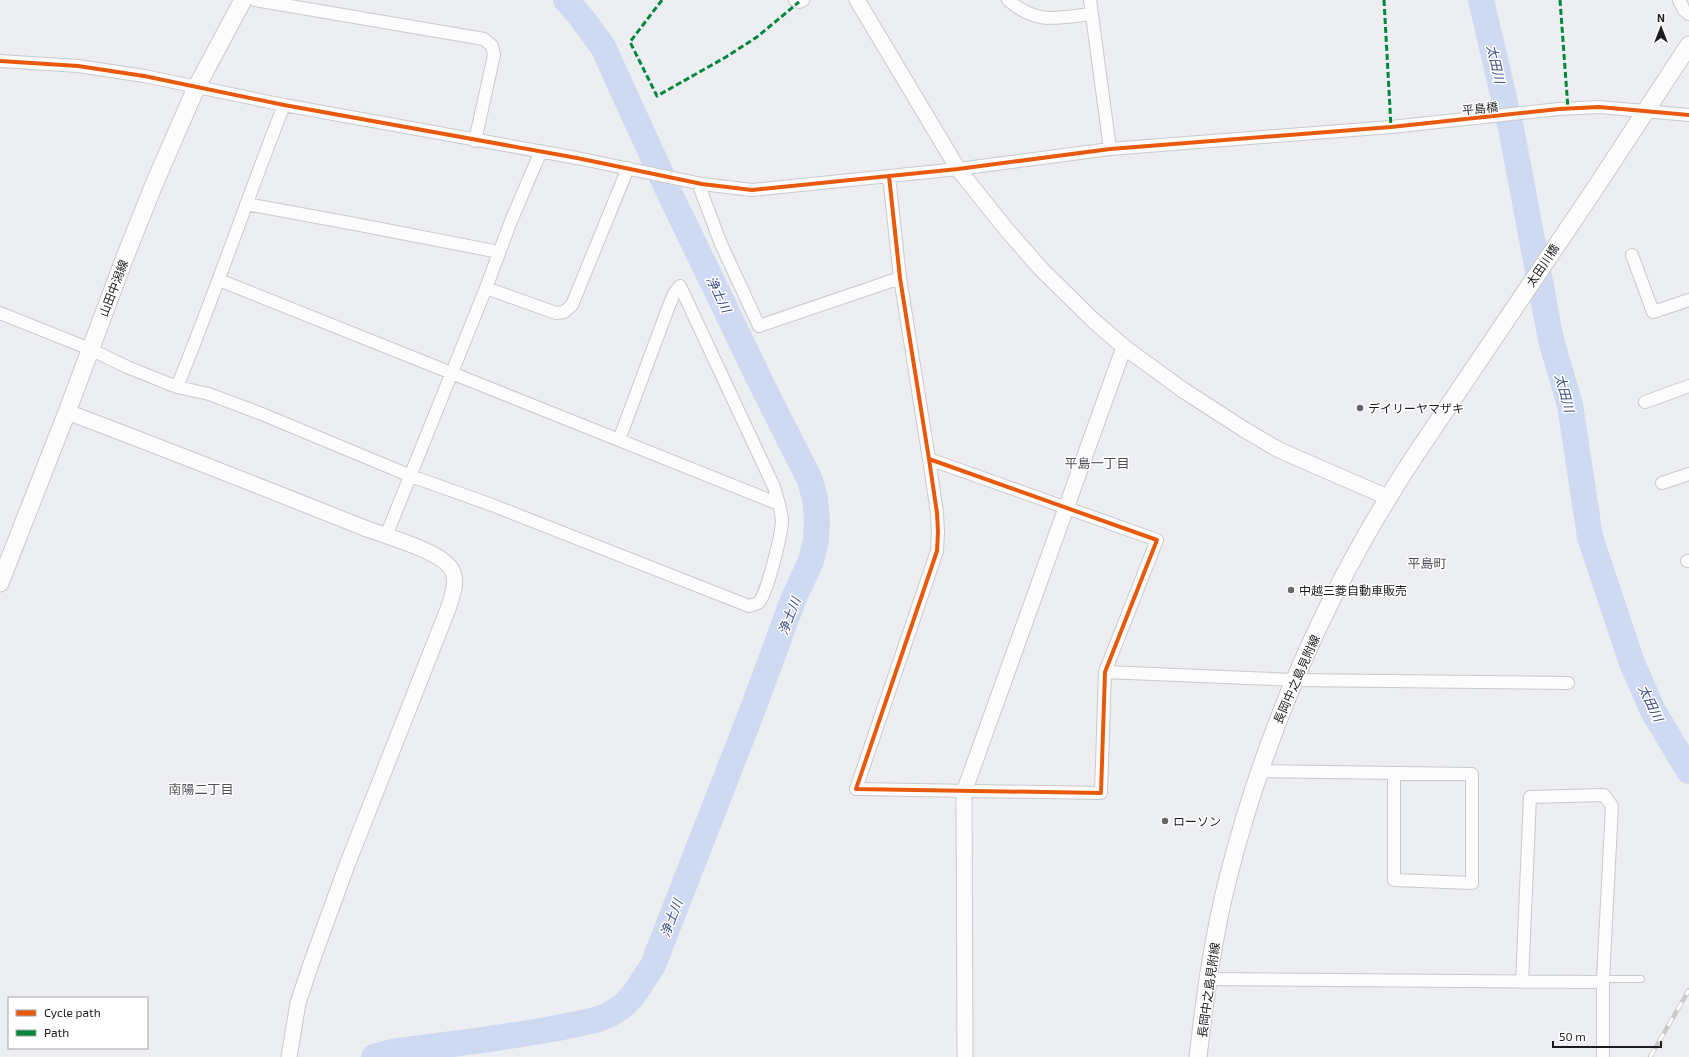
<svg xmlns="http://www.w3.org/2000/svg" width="1689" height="1057" viewBox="0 0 1689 1057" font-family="'Exo 2','Noto Sans JP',sans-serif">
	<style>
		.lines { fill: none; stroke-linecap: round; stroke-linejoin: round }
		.river { stroke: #ced9f2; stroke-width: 26 }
		.service-casing { stroke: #c9cacd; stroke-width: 8 }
		.minor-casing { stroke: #c9cacd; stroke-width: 14 }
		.tertiary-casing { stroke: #c9cacd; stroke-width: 17 }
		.secondary-casing { stroke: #c9cacd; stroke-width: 19 }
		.service { stroke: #fcfcfd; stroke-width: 6 }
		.minor { stroke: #fcfcfd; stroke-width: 12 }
		.tertiary { stroke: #fcfcfd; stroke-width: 15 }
		.secondary { stroke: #fcfcfd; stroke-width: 17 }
		.rail-casing { stroke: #c8c9c9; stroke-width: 4.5 }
		.rail { stroke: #fff; stroke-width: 3; stroke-dasharray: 9; stroke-linecap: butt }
		.quiet { stroke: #00873e; stroke-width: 3; stroke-dasharray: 6 3; stroke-linecap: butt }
		.cycleway-casing { stroke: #fff; stroke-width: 6 }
		.cycleway { stroke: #e8590c; stroke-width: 4 }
		.poi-dot { fill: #666668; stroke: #fff; stroke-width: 1.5 }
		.labels { text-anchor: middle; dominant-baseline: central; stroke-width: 3; stroke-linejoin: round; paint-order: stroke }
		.street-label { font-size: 12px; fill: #1d1d1f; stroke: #fff }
		.poi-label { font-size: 12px; fill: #1d1d1f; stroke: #fff; text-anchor: start }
		.water-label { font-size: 13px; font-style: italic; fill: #3d4f7f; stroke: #fff }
		.neighbourhood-label { font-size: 13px; fill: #4e5054; stroke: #fff }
	</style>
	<rect width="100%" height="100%" fill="#edeef1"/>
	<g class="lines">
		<!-- river -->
		<path class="river" d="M1481,0l30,128 40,212 19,65 20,132 42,126 21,48 36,60
			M374,1057l18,-5c57,-8 114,-14 171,-25 20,-5 36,-5 54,-17 16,-10 26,-30 36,-45l101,-259 39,-106 18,-39 5,-21 1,-20 -2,-21 -5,-19 -47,-93 -93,-193 -67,-147 -22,-30 -15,-17"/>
		<defs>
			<path id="service" d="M1603,979h38"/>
			<path id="minor" d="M255,0l229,39 8,7 2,9 -19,86
				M795,0l4,2 4,-2
				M1008,0c30,25 47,18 83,14
				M1090,0l20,149
				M1679,0l5,10 5,4
				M0,61l78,5 66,10 140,29 293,53 125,26 50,6 206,-21 152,-20 281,-22 168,-18 40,-2 90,8
				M889,176l11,102 29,181 8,54 1,19 -1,19 -81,238 245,4 4,-121 52,-132 -228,-81
				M698,183l23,61 38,82 141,-48
				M246,204l109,20 144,28
				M1632,255l21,57 36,-12
				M219,280l560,224
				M486,288l70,25 8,-1 8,-7 56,-137
				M0,313l90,36 37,18 50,20 32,7 53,20 149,62 81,29 257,101c3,-1 7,-2 9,-3 9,-7 24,-71 24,-83 -1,-11 -5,-23 -8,-33l-94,-201 -5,6 -5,11 -51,137
				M177,387c38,-93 70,-188 107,-282
				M1645,402l44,-16
				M1662,483l27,-9
				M386,536l100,-248 25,-67 30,-70
				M1687,561h2
				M1105,672l189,8 274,3
				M1260,771l212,3v109l-78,-3v-107
				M1207,979l396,3
				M1522,982l8,-185 74,-2 8,11 -9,173v78"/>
			<path id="tertiary" d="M857,0l101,169 48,60 36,41 52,51 30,26 59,43 62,40 34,20 108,47
				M67,412c99,37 197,76 295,115 22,9 73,22 87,39 11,12 3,30 -1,43l-101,256 -35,96 -14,42 -9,54
				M965,1057l-1,-265 160,-445"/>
			<path id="secondary" d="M0,583l67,-171 58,-155 30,-75 41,-94 47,-88
				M1198,1057c7,-60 15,-120 30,-179 38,-149 101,-292 186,-421l180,-267 95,-145"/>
		</defs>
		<!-- service casing -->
		<use href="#service" class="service-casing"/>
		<!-- minor casing -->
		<use href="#minor" class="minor-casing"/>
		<!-- tertiary casing -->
		<use href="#tertiary" class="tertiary-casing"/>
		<!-- secondary casing -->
		<use href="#secondary" class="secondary-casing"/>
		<!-- service -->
		<use href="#service" class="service"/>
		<!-- minor -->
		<use href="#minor" class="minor"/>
		<!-- tertiary -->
		<use href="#tertiary" class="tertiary"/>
		<!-- secondary -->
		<use href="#secondary" class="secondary"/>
		<defs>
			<path id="rail" d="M1650,1057l39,-67"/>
		</defs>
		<!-- rail casing -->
		<use href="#rail" class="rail-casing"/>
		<!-- rail -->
		<use href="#rail" class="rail"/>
		<!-- quiet -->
		<path class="quiet" d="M662,0l-32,42 27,54 69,-39 31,-20 42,-35
			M1384,0l7,127
			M1560,0l8,109"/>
		<defs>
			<path id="cycleway" d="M0,61l78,5 66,10 140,29 293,53 125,26 50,6 206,-21 152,-20 281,-22 168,-18 40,-2 90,8
				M889,176l11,102 29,181 8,54 1,19 -1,19 -81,238 245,4 4,-121 52,-132 -228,-81"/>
		</defs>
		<!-- cycleway casing -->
		<use href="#cycleway" class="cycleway-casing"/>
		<!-- cycleway -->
		<use href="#cycleway" class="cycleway"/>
	</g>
	<!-- markers -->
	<g class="poi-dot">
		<circle cx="1360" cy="408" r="4"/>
		<circle cx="1291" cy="590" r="4"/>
		<circle cx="1165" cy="821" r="4"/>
	</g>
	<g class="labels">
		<!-- street labels -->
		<g class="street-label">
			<text transform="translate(1480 108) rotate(-6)">平島橋</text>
			<text transform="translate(1542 265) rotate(-56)">太田川橋</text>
			<text transform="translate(113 288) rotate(-69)">山田中潟線</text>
			<text transform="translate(1296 679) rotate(-66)">長岡中之島見附線</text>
			<text transform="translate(1208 990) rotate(-82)">長岡中之島見附線</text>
		</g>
		<!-- poi labels -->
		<g class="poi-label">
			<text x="1368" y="408">デイリーヤマザキ</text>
			<text x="1299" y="590">中越三菱自動車販売</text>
			<text x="1173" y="821">ローソン</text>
		</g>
		<!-- water labels -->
		<g class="water-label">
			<text transform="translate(1496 64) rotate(77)">太田川</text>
			<text transform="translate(719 294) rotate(64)">浄土川</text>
			<text transform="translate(1565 393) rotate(75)">太田川</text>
			<text transform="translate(789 616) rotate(-69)">浄土川</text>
			<text transform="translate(1651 703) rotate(64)">太田川</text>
			<text transform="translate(671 918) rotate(-69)">浄土川</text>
		</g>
		<!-- neighbourhood labels -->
		<g class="neighbourhood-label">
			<text x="1097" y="463">平島一丁目</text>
			<text x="1427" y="563">平島町</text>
			<text x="201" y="789">南陽二丁目</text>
		</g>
	</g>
	<!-- legend -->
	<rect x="8" y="997" width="140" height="52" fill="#ffffff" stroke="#a5a5a5"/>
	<rect x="16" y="1010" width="20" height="6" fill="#e8590c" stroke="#a5a5a5"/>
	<text x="44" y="1017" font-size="12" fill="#1d1d1f">Cycle path</text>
	<rect x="16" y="1030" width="20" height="6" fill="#00873e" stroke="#a5a5a5"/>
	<text x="44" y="1037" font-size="12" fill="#1d1d1f">Path</text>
	<!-- north arrow -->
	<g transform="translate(1661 28)" stroke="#ffffff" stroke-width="3" paint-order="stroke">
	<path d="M0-3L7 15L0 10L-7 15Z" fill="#1d1d1f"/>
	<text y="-6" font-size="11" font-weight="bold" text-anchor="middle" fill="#1d1d1f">N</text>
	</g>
	<!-- scale -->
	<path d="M1553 1041v6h108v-6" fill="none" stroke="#1d1d1f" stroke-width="2"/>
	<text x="1559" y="1041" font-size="12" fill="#1d1d1f" stroke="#ffffff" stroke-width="3" paint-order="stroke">50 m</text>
</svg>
